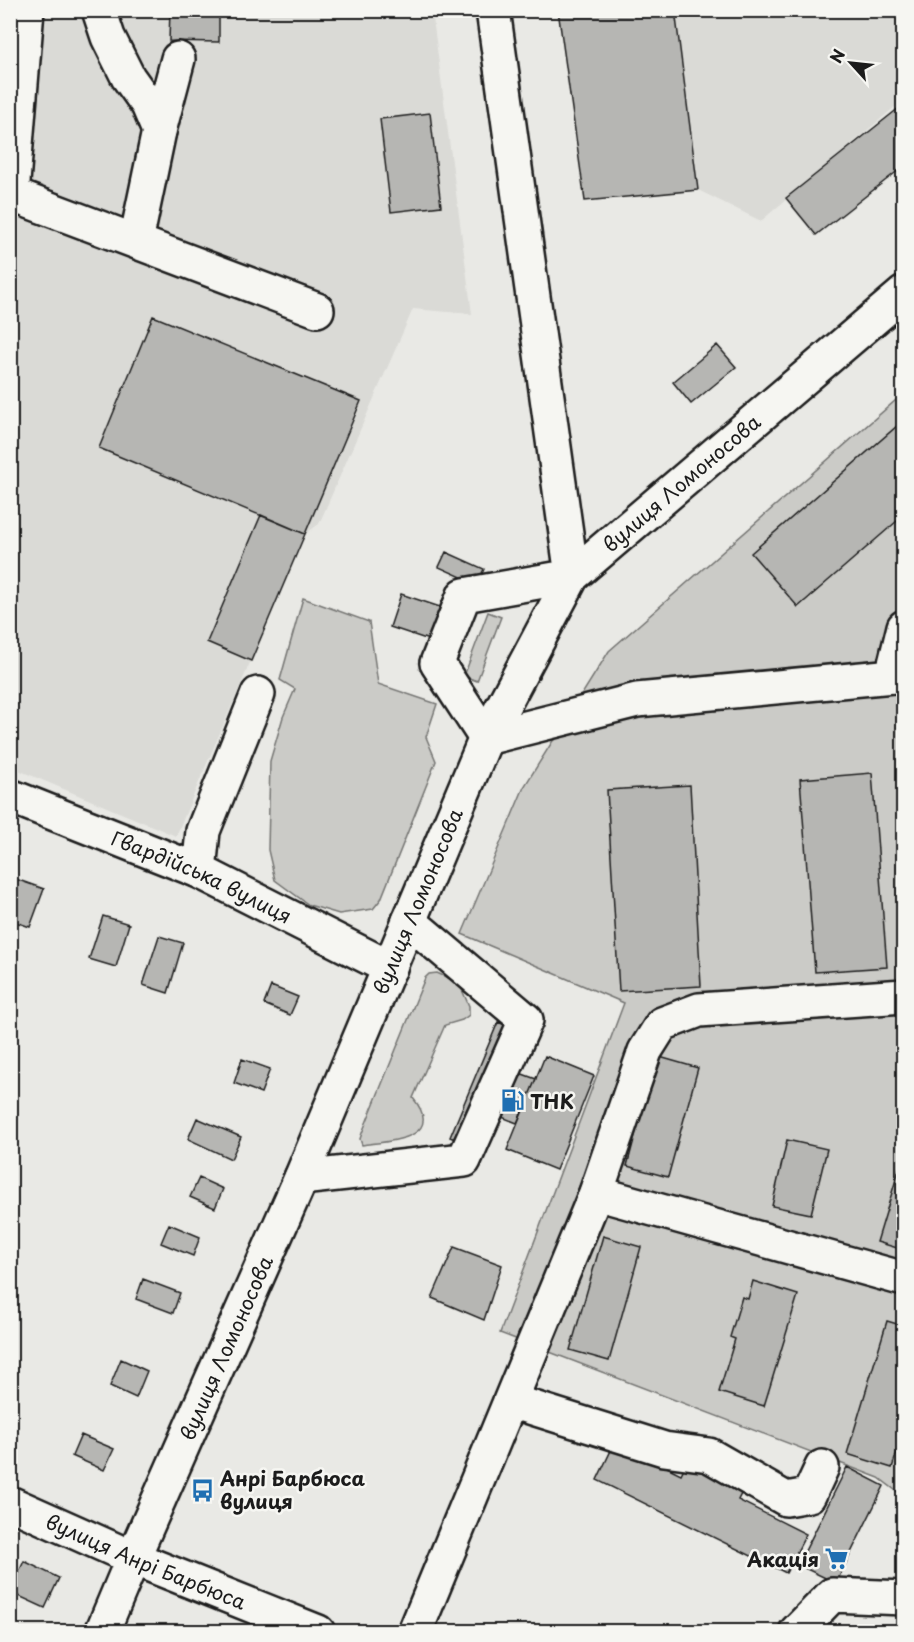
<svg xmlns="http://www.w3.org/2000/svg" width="914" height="1642" viewBox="0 0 914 1642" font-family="'Playpen Sans',sans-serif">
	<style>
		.built { fill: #dadad6 }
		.green { fill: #cbcbc7; stroke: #747472; stroke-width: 1.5 }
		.building { fill: #b6b6b3; stroke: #1c1c1c; stroke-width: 1.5 }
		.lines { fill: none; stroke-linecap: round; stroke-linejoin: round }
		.minor-casing { stroke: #1c1c1c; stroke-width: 38 }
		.major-casing { stroke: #1c1c1c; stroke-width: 38 }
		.minor { stroke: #f6f6f2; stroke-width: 33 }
		.major { stroke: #f6f6f2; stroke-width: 33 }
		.labels { text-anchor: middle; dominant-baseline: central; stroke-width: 5; stroke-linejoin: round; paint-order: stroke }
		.street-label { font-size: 20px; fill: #1c1c1c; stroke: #f6f6f2 }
		.poi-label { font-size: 20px; font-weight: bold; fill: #1c1c1c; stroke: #f6f6f2; text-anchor: start }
	</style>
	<rect width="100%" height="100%" fill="#e9e9e5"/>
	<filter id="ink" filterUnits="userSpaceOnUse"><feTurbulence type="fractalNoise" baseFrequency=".0167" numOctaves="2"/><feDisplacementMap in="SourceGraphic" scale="12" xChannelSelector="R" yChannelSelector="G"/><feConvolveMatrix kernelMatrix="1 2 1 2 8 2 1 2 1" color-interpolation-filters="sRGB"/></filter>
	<g filter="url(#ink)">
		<!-- built -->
		<path class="built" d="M10,11h422l40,303 -59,-5 -94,215 -14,10 -129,302 -165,-69z
			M558,11h345v89l-142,121 -63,-31 -113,11z"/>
		<!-- green -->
		<path class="green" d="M903,394v1102l-24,-18 -379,-145 124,-330 -162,-69 62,-147 85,-136z
			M303,598l66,24 9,62 59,20 -11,33 10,24 -55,138 -8,10 -34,5 -30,-9 -34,-25 -7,-30 2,-89 13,-44 12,-28 -15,-9z
			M488,612l13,5 -24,64 -13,-5z
			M437,973l22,10 10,23v9l-7,5 -17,5 -32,73c34,42 -26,43 -51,47l-2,-6 2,-6 63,-155 4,-4z"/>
		<!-- building -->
		<path class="building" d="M170,10h49v32l-50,-1z
			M558,10h117l23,180 -113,11z
			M904,104v62l-88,69 -30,-37z
			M430,113l11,93 -50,6 -11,-93z
			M153,316l208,85 -56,133 -206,-86z
			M717,345l19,22 -45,37 -18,-22z
			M904,420v95l-106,92 -47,-54z
			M261,515l44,19 -54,127 -44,-19z
			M446,552l38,17 -7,15 -38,-17z
			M401,594l69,23 -11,33 -69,-23z
			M872,773l15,194 -72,5 -15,-193z
			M690,785l11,201 -82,5 -12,-201z
			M10,877l34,12 -14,38 -20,-7z
			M103,916l26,8 -13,43 -27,-8z
			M159,936l24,7 -15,50 -25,-8z
			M271,986l27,11 -8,18 -26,-11z
			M498,1022l34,14 -15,36 19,7 -19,44 -20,-8 -14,35 -33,-13z
			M545,1056l49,20 -38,94 -49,-20z
			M656,1056l42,12 -30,109 -41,-11z
			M242,1059l28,10 -9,24 -27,-10z
			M197,1118l44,19 -10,22 -43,-20z
			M787,1140l40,9 -16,65 -39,-8z
			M904,1153v97l-27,-8z
			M199,1178l24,11 -8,19 -25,-11z
			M169,1224l31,13 -7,19 -32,-13z
			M603,1236l38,11 -32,114 -39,-11z
			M454,1247l48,18 -18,55 -52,-22z
			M143,1279l37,14 -7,20 -37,-14z
			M753,1281l45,14 -34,111 -45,-14 16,-53 -5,-2 12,-40 6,2z
			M887,1321l17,5v104l-12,38 -45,-14z
			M121,1359l26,12 -11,27 -26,-12z
			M81,1435l33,14 -10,21 -32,-14z
			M615,1442l66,32 7,-14 56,28 -6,12 68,34 -20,39 -189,-93z
			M847,1467l37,19 -48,97 -38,-18z
			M24,1561l35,17 -14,30 -35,-16z"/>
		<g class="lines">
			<defs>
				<g id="minor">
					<path d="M99,10l9,27 20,40 20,28 11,26 -23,110"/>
					<path d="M493,10l79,566 -108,19 -27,68 49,75 151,-38 267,-25"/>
					<path d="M159,131l19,-72"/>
					<path d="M10,194l307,116"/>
					<path d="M12,194l15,-184"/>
					<path d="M892,676l12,-49"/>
					<path id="s1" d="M10,796l189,75 191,97"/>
					<path d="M199,871l4,-40 55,-137"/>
					<path d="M301,1178l163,-18 62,-140 -117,-99"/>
					<path d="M596,1193l308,86"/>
					<path d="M511,1401l153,48 45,6 77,44 23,-4 13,-28"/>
					<path id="s2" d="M10,1503l123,55 185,74"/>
					<path d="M415,1632l181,-439 49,-142 17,-27 37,-14 205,-14"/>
					<path d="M796,1632l36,-37 72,3"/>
				</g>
				<g id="major">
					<path id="s3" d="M102,1632l31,-74 168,-380 185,-440 86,-162 332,-283"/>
				</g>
			</defs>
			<!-- minor casing -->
			<use href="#minor" class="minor-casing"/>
			<!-- major casing -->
			<use href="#major" class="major-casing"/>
			<!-- minor -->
			<use href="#minor" class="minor"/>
			<!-- major -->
			<use href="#major" class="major"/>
		</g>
	</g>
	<!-- icons -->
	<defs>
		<symbol id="fuel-bare" viewBox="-9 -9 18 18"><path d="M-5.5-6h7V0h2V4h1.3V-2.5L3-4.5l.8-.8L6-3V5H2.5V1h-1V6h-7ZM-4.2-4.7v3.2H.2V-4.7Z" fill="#1f6fb2" stroke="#f6f6f2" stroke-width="2.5" paint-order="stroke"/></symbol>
		<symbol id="bus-bare" viewBox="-9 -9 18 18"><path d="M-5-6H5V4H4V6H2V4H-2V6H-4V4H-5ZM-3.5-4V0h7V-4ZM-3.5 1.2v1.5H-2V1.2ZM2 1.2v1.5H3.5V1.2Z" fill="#1f6fb2" stroke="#f6f6f2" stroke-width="2.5" paint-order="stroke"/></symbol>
		<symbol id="supermarket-bare" viewBox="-9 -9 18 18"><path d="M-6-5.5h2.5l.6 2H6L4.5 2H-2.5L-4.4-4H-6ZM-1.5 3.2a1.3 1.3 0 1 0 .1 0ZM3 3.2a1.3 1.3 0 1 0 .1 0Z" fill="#1f6fb2" stroke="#f6f6f2" stroke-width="2.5" paint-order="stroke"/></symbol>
	</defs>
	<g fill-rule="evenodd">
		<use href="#fuel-bare" x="496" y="1084" width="33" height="33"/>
		<use href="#bus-bare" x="186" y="1474" width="33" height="33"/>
		<use href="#supermarket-bare" x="820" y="1542" width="33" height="33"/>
	</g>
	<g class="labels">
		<!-- street labels -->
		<g class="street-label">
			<text stroke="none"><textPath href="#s3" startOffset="1300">вулиця Ломоносова</textPath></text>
			<text stroke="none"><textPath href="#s1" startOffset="208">Гвардійська вулиця</textPath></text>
			<text stroke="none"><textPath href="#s3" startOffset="796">вулиця Ломоносова</textPath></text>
			<text stroke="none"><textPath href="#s3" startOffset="310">вулиця Ломоносова</textPath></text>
			<text stroke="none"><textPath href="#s2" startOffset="148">вулиця Анрі Барбюса</textPath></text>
		</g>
		<!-- poi labels -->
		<g class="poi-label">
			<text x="530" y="1101">ТНК</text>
			<text x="220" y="1478">Анрі Барбюса<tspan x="220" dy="23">вулиця</tspan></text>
			<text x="819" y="1559" text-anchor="end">Акація</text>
		</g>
	</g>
	<!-- margin -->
	<rect width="914" height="1642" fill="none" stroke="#f6f6f2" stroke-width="36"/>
	<rect x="18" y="18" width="878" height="1606" fill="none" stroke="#1c1c1c" stroke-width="2" filter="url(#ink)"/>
	<!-- north arrow -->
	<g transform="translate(851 63) rotate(297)" stroke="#f6f6f2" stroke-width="4.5" paint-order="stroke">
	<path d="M0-4.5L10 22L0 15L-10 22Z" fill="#1c1c1c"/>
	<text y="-9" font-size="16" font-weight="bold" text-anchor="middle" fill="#1c1c1c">N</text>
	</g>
</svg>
